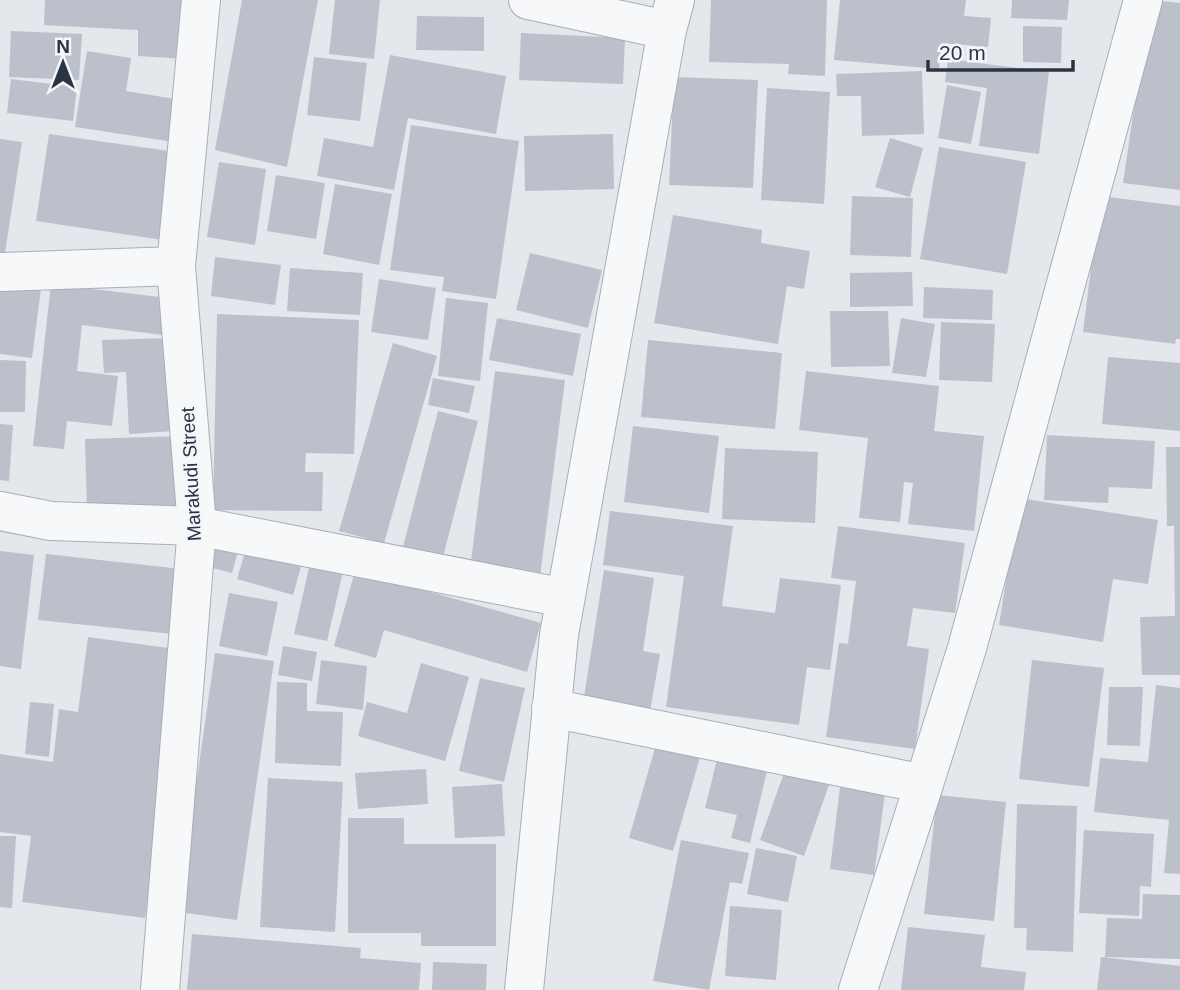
<svg xmlns="http://www.w3.org/2000/svg" width="1180" height="990" viewBox="0 0 1180 990" font-family="Arial,sans-serif">
	<style>
		.building { fill: #bbc0ca }
		.lines { fill: none; stroke-linecap: round; stroke-linejoin: round }
		.minor-casing { stroke: #a9aeb7; stroke-width: 40 }
		.minor { stroke: #f7f8fa; stroke-width: 38 }
		.labels { text-anchor: middle; dominant-baseline: central; stroke-width: 5; stroke-linejoin: round; paint-order: stroke }
		.street-label { font-size: 19px; fill: #2b3445; stroke: #f4f6f9 }
	</style>
	<rect width="100%" height="100%" fill="#e4e7ec"/>
	<!-- building -->
	<path class="building" d="M45,0h144l-3,59 -48,-3v-26l-94,-5z
		M242,0h76l-31,167 -72,-17z
		M335,0h45l-6,59 -45,-5z
		M711,0h116l-2,76 -37,-2 1,-10 -80,-2z
		M840,0h126l-2,16 27,2 -3,29 -47,-4 -2,26 -105,-9z
		M1012,0h57l-2,20 -56,-2z
		M1150,0l30,3v187l-57,-7z
		M417,16l67,1v34l-68,-1z
		M1023,26l39,1 -1,36 -38,-1z
		M11,31l71,3 -3,46 -70,-3z
		M521,33l104,5 -2,46 -104,-4z
		M87,51l44,7 -5,33 55,9 -7,42 -99,-15z
		M390,55l116,21 -10,58 -88,-16 -14,72 -77,-14 7,-38 49,9z
		M314,57l53,6 -7,58 -53,-6z
		M948,59l101,13 -10,82 -60,-8 8,-58 -42,-6z
		M922,71l2,63 -62,2 -1,-40h-24l-1,-22z
		M674,77l84,3 -5,108 -84,-3z
		M11,79l66,8 -4,34 -66,-8z
		M947,85l34,7 -10,52 -33,-6z
		M767,88l63,4 -6,112 -63,-4z
		M411,125l108,16 -23,158 -54,-8 2,-14 -54,-7z
		M49,134l127,18 -13,88 -127,-19z
		M613,134l1,55 -89,2 -1,-55z
		M890,138l33,10 -13,49 -35,-10z
		M0,139l22,3 -17,111h-5z
		M939,147l87,15 -19,112 -87,-15z
		M219,162l47,7 -11,76 -48,-8z
		M276,175l49,8 -9,56 -49,-8z
		M335,184l57,10 -13,71 -56,-11z
		M852,196l61,2 -2,59 -61,-2z
		M1100,196l80,10v133h-4l-1,5 -92,-12z
		M673,215l89,15 -1,13 49,8 -6,38 -17,-3 -9,58 -124,-21z
		M530,253l72,17 -14,58 -72,-18z
		M215,257l66,8 -6,40 -64,-9z
		M290,268l73,5 -3,42 -73,-4z
		M912,272l1,34 -63,1v-34z
		M379,279l57,9 -8,52 -57,-8z
		M0,284l41,5 -9,69 -32,-4z
		M51,284l117,14 -5,37 -81,-10 -5,46 41,5 -6,50 -45,-5 -3,28 -31,-3z
		M924,287l69,3 -1,30 -69,-2z
		M446,298l42,5 -8,78 -42,-5z
		M830,311h58l2,55 -59,1z
		M217,314l142,6 -5,134 -48,-1 -1,19h18l-1,39 -109,-1z
		M497,318l84,16 -8,42 -84,-16z
		M901,318l34,6 -9,53 -34,-4z
		M941,322l54,2 -3,58 -53,-2z
		M170,338l4,93 -45,3 -3,-62 -22,1 -2,-33z
		M648,340l134,13 -7,76 -134,-12z
		M393,343l44,13 -53,187 -45,-12z
		M1108,357l72,6v68l-78,-7z
		M0,360l26,1 -1,51h-25z
		M495,371l70,9 -25,197 -70,-8z
		M806,371l133,15 -5,45 50,5 -10,95 -66,-7 5,-41 -9,-1 -4,40 -41,-4 9,-80 -69,-8z
		M433,378l42,8 -6,27 -41,-8z
		M438,411l40,10 -37,144 -40,-10z
		M0,424l13,1 -4,56 -9,-1z
		M633,426l86,10 -10,77 -85,-11z
		M1047,435l108,6 -3,48 -43,-2 -1,16 -64,-3z
		M182,436l3,70 -98,4 -2,-71z
		M1166,447h14v228h-38l-2,-58 35,-1 -1,-90h-7z
		M725,448l93,4 -3,71 -93,-4z
		M1019,498l139,22 -10,64 -35,-5 -10,63 -104,-17z
		M610,511l123,15 -11,80 53,7 5,-35 61,7 -11,85 -23,-3 -8,58 -133,-18 18,-131 -81,-11z
		M838,526l127,17 -10,70 -42,-5 -6,38 22,3 -14,100 -89,-12 13,-94 9,1 8,-63 -25,-3z
		M249,539l55,17 -11,39 -56,-16z
		M215,542l24,6 -7,25 -24,-6z
		M0,551l34,4 -13,114 -21,-3z
		M46,554l144,16 -8,65 -144,-15z
		M311,559l33,8 -17,74 -33,-7z
		M604,570l50,8 -11,73 17,3 -10,58 -67,-9z
		M355,571l186,52 -14,49 -143,-42 -8,28 -42,-12z
		M229,593l49,9 -11,54 -48,-10z
		M88,637l95,13 -38,268 -123,-16 9,-66 -31,-4v-78l53,8 6,-53 19,3z
		M283,646l34,6 -5,29 -34,-6z
		M215,653l59,8 -37,259 -59,-8z
		M321,660l46,6 -4,44 -47,-6z
		M1032,660l72,8 -15,119 -70,-8z
		M421,663l48,14 -24,84 -87,-25 9,-34 40,11z
		M480,678l45,10 -21,94 -45,-11z
		M277,682l30,1v28l36,1 -2,54 -66,-3z
		M1156,685l24,3v186l-16,-1 5,-53 -75,-8 6,-54 48,4z
		M1109,687h34l-3,59 -33,-1z
		M30,702l24,2 -5,53 -24,-3z
		M657,741l44,13 -28,97 -44,-13z
		M720,747l50,11 -20,85 -19,-5 6,-23 -32,-7z
		M426,769l2,35 -70,5 -3,-36z
		M785,770l44,15 -25,71 -44,-16z
		M268,778l75,4 -8,150 -75,-5z
		M502,784l3,52 -50,2 -3,-51z
		M840,787l45,6 -11,82 -44,-6z
		M937,795l69,7 -12,119 -70,-7z
		M1017,804l60,2 -4,146 -47,-2 1,-22h-13z
		M348,818h56v26h92v102h-75v-13h-73z
		M1084,830l70,4 -3,53 -11,-1 -1,30 -60,-3z
		M0,836h16l-4,72 -12,-1z
		M681,840l68,13 -7,31 -12,-2 -21,108 -56,-9z
		M756,848l41,8 -9,46 -41,-8z
		M1143,894l37,1v64l-75,-2 2,-39 35,1z
		M730,906l52,4 -6,70 -51,-4z
		M908,927l77,8 -4,32 45,5 -2,18h-123z
		M192,934l169,14 -1,10 61,5 -2,27h-232z
		M1101,957l79,9v24h-83z
		M433,962l54,2 -1,26h-54z"/>
	<g class="lines">
		<defs>
			<path id="minor" d="M528,0l139,30
				M0,272l176,-6
				M0,511l51,10 146,5 368,72
				M551,708l373,76 43,-136 176,-648
				M160,990l37,-464 -21,-260 25,-266
				M524,990l35,-355 108,-605 8,-30
				M858,990l66,-206"/>
		</defs>
		<!-- minor casing -->
		<use href="#minor" class="minor-casing"/>
		<!-- minor -->
		<use href="#minor" class="minor"/>
	</g>
	<g class="labels">
		<!-- street labels -->
		<g class="street-label">
			<text transform="translate(191 474) rotate(-93)">Marakudi Street</text>
		</g>
	</g>
	<!-- north arrow -->
	<g transform="translate(63 63)" stroke="#f4f6f9" stroke-width="5" paint-order="stroke">
	<path d="M0-5L12 26L0 18L-12 26Z" fill="#2b3445"/>
	<text y="-10" font-size="19" font-weight="bold" text-anchor="middle" fill="#2b3445">N</text>
	</g>
	<!-- scale -->
	<path d="M928 60v10h145v-10" fill="none" stroke="#2b3445" stroke-width="3.5"/>
	<text x="939" y="60" font-size="21" fill="#2b3445" stroke="#f4f6f9" stroke-width="5" paint-order="stroke">20 m</text>
</svg>
